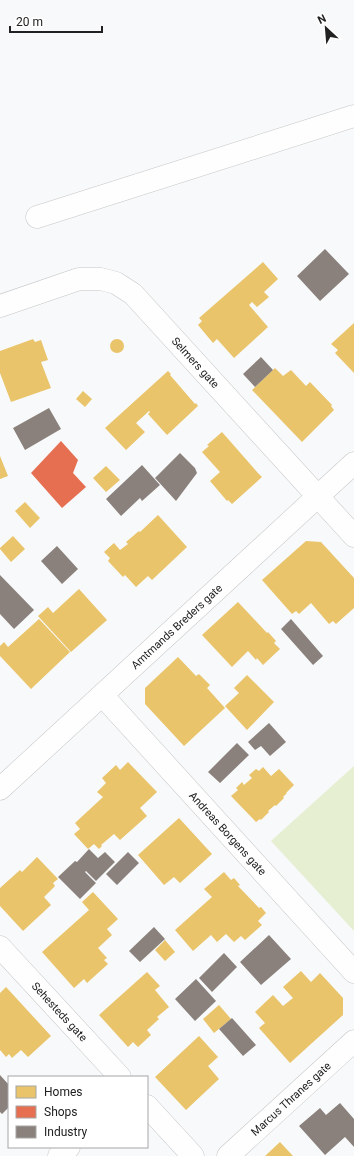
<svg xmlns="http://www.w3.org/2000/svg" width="354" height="1156" viewBox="0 0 354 1156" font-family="Roboto,sans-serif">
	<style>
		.green { fill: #e6efd2 }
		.homes { fill: #e9c46a }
		.shops { fill: #e76f51 }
		.industry { fill: #8a817c }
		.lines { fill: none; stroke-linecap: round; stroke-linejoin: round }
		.street-casing { stroke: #c5c6c7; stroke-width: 23 }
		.street { stroke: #fefefe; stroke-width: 22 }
		.labels { text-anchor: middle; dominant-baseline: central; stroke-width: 4; stroke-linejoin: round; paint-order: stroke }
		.street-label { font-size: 11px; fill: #212122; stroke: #fff }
	</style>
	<rect width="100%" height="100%" fill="#f8f9fa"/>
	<!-- green -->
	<path class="green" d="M354,766v165l-83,-90z"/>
	<!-- homes -->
	<path class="homes" d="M263,262l15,17 -14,13 5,5 -12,10 -5,-5 -3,3 19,22 -34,31 -17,-19 -4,4 -15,-18 4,-4 -3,-3z
		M354,323v50l-19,-20 3,-3 -7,-6z
		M110 346a7 7 0 1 1 14 0a7 7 0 1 1-14 0Z
		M33,339l2,3 6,-2 7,20 -7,2 10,26 -40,14 -11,-29v-22z
		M275,368l8,8 8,-6 15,16 4,-4 22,23 -1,1 3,4 -32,32 -50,-52z
		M168,371l3,3 -1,1 25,29 1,-1 2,3 -31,29 -19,-21 2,-2 -1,-1 -13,12 9,9 -19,18 -21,-22z
		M83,391l9,8 -7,8 -9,-8z
		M222,432l35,40 5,5 -30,27 -4,-4 -1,1 -17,-20 10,-9 -18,-20 7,-6 -2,-1z
		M0,456l8,20 -8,3z
		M106,466l14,14 -14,12 -13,-14z
		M25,502l15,16 -10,10 -15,-17z
		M158,515l29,32 -35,33 -4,-4 -12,11 -11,-12 -2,2 -15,-16 2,-3 -6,-6 10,-9 6,7 8,-6 -2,-2 13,-11 1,1z
		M13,536l12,13 -14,13 -11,-13v-1z
		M306,541l15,1 33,36v30l-18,16 -3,-3 -4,3 -18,-21 -12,11 -3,-3 -4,3 -30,-34z
		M79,589l28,31 -36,32 -33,-36 10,-9 5,6z
		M238,602l29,31 1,-1 8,9 -2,2 6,6 -17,16 -6,-7 -1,2 -8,-9 -16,16 -30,-32z
		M39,619l31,33 -39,37 -31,-33v-10l4,-4 4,5z
		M178,657l18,19 3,-2 11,11 -3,3 18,20 -41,38 -39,-42v-16z
		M247,675l27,27 -27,28 -22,-24 14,-13 -5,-5z
		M128,762l29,30 -17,16 7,8 -27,24 -6,-6 -13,11 1,1 -3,3 -5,-5 -6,5 -14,-15 6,-5 -5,-6 28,-26 -6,-5 9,-9 -4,-5 14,-13 4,5z
		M263,767l8,9 8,-7 15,16 -8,8h1l-4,4 1,1 -8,8 -1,-1 -7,6 1,1 -8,8 -1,-1 -4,3 -25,-26 7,-6 -2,-2 6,-6 2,3 8,-7 -3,-3 7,-6 3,2z
		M179,818l33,36 -32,29 -6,-6 -10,8 -26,-30z
		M37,857l21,22 -5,4 2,3 -11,11 7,8 -28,26 -23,-25v-18l20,-18 2,2z
		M224,872l7,8 3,-2 6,7 -2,1 21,22 2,-1 5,6 -8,8 4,4 -17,15 -4,-4 -7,6 -8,-8 -9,8 -6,-7 -18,16 -18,-21 37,-33 -8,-8z
		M93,892l25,27 -11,10 5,6 -14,13 9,10 -3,2 4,4 -21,19 -3,-4 -10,9 -32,-36 47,-42 -7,-8z
		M165,940l10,12 -10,9 -10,-11z
		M301,971l10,11 9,-9 23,25v17l-53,48 -31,-35 6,-5 -10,-11 18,-17 10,11 10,-8 -10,-11z
		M147,972l13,14 -5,4 14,17 -12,10 2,2 -12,11 4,5 -13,12 -5,-5 -5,5 -29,-32z
		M6,987l45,49 -23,21 -7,-7 -9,8 -3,-4 -3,3 -6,-7v-57z
		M219,1005l12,14 -17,14 -11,-14z
		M199,1036l19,21 -10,9 11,13 -33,31 -31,-33z
		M280,1142l13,14h-28z"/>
	<!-- shops -->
	<path class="shops" d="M61,441l17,19 -5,13 13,14 -24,21 -31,-35z"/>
	<!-- industry -->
	<path class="industry" d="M325,249l24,25 -29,27 -23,-25z
		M261,357l12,13 -18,17 -12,-13z
		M49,408l12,21 -36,21 -12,-22z
		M180,453l15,15 2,5 -21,28 -21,-23z
		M142,465l18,20 -18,16 -2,-3 -19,18 -15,-17z
		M57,546l21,23 -16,15 -21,-23z
		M0,575l34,35 -20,19 -14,-15z
		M291,619l32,37 -10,9 -32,-36z
		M269,723l17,19 -16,14 -9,-10 -6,4 -7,-8z
		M237,743l12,12 -29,28 -12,-11z
		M89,849l9,9 7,-6 10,10 -19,19 -10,-10 -1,1 11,11 -16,16 -22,-22 17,-16 2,1z
		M128,852l11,11 -22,22 -11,-11z
		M154,927l11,12 -25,23 -11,-11z
		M269,935l22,24 -30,26 -21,-23z
		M224,953l13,14 -25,25 -13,-14z
		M196,979l20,22 -21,20 -20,-22z
		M232,1018l24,27 -13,11 -24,-27z
		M0,1075l9,10v22l-7,7 -2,-2z
		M340,1103l14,16v28l-9,-10 -20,18 -26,-29 21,-18 6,7z"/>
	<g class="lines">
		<defs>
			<g id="street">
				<path d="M37,217l317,-101"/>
				<path id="s1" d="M0,306l79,-27h22l15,4 17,11 221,242"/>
				<path id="s2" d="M102,695l252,277"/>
				<path id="s3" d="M0,789l354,-326"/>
				<path id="s4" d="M0,947l120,130"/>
				<path d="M147,1106l46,50"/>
				<path d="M59,1156l10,-9"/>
				<path id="s5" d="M228,1156l126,-115"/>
			</g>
		</defs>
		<!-- street casing -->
		<use href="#street" class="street-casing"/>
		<!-- street -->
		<use href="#street" class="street"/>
	</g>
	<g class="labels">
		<!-- street labels -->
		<g class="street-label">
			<text stroke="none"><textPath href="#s1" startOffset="234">Selmers gate</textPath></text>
			<text stroke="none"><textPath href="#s3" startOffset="240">Amtmands Breders gate</textPath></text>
			<text stroke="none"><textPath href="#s2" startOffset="187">Andreas Borgens gate</textPath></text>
			<text stroke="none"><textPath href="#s4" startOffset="88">Sehesteds gate</textPath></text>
			<text stroke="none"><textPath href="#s5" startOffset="85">Marcus Thranes gate</textPath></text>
		</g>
	</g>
	<!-- legend -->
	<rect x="8" y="1076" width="140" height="72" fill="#ffffff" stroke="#a6a6a7"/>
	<rect x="16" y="1086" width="20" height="12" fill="#e9c46a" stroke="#a6a6a7"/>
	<text x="44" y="1096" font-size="12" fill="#212122">Homes</text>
	<rect x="16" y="1106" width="20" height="12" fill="#e76f51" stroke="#a6a6a7"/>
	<text x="44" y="1116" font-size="12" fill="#212122">Shops</text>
	<rect x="16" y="1126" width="20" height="12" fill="#8a817c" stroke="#a6a6a7"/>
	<text x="44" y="1136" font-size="12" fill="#212122">Industry</text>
	<!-- north arrow -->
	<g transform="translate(326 28) rotate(334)" stroke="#ffffff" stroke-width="3" paint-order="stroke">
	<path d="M0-3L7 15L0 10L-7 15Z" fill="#212122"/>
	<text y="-6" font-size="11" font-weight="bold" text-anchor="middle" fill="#212122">N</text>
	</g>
	<!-- scale -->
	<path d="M10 26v6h92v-6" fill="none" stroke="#212122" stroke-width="2"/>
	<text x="16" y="26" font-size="12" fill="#212122" stroke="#ffffff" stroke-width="3" paint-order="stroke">20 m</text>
</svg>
